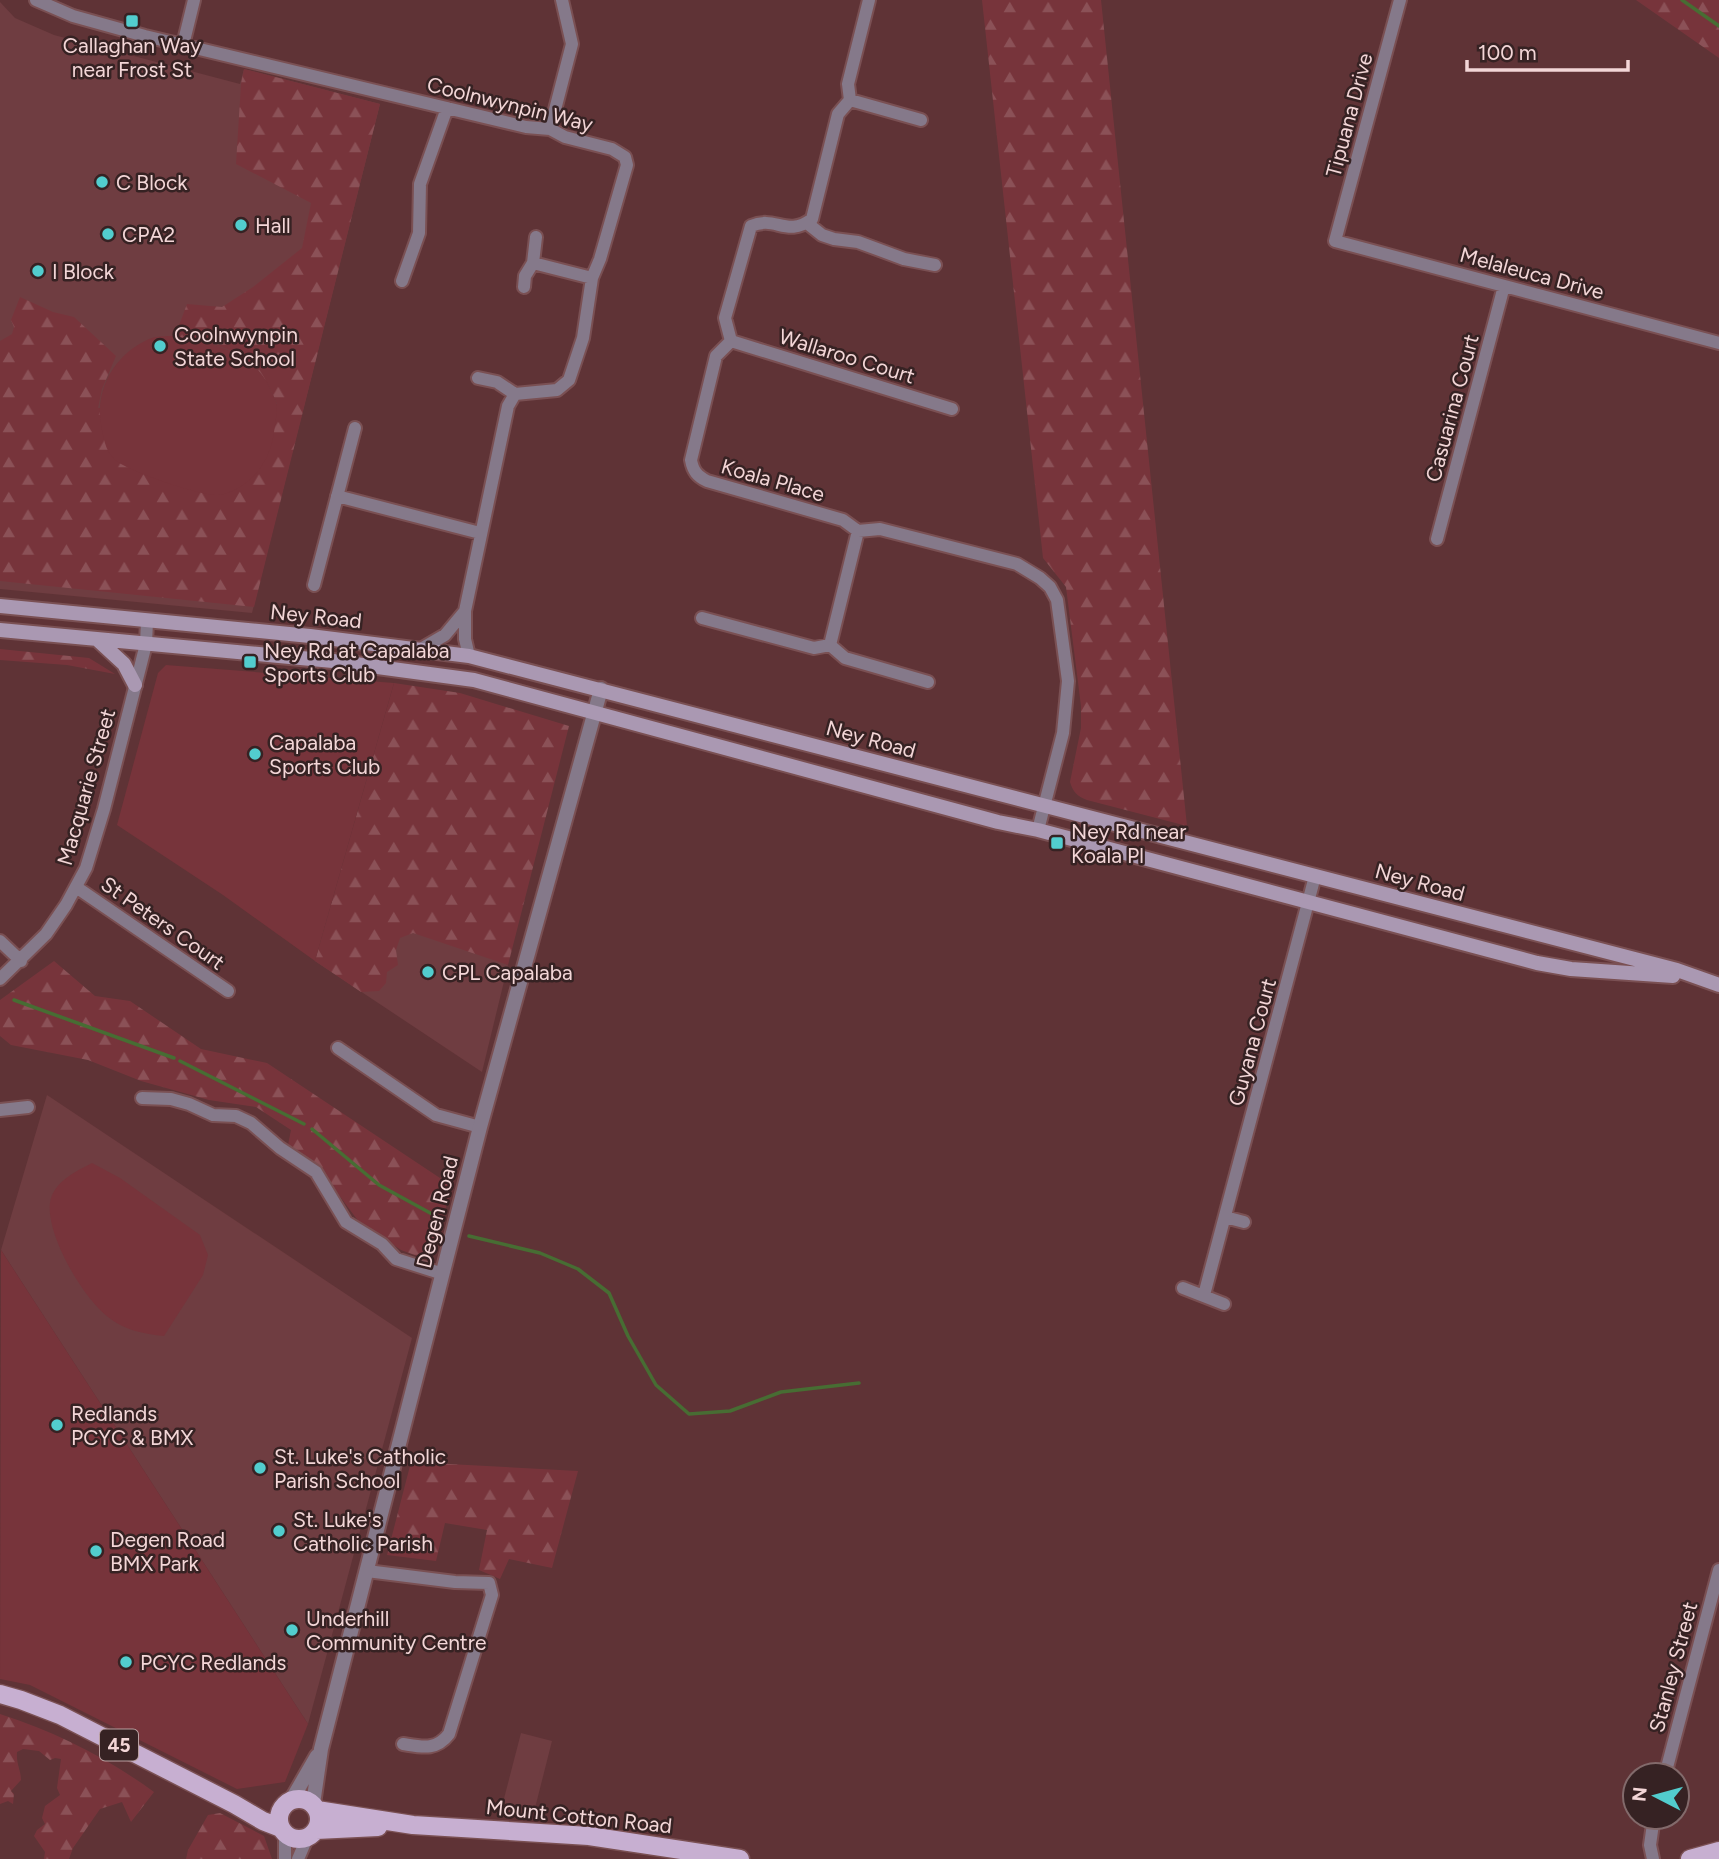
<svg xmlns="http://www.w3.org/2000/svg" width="1719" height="1859" viewBox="0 0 1719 1859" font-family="Figtree,sans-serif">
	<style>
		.built { fill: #6f3d41 }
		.forest { fill: url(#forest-firs) }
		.pitch { fill: #77343b }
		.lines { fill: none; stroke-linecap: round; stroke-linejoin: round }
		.stream { stroke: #476d33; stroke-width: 3.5 }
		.minor-casing { stroke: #7a5053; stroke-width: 16 }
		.tertiary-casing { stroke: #7a5053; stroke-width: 18 }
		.secondary-casing { stroke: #7a5053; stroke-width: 18 }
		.primary-casing { stroke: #7a5053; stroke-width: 21 }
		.minor { stroke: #85798a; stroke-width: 12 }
		.tertiary { stroke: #85798a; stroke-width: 14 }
		.secondary { stroke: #aa98b2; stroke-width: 14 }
		.primary { stroke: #c7afd1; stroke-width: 18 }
		.poi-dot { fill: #52cdce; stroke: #362223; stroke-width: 2.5 }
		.labels { text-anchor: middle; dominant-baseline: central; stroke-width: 5; stroke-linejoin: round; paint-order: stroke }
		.shield { fill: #362223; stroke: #baa0a1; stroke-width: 2 }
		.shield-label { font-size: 19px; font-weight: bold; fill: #f3d6d7 }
		.poi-label { font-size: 21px; fill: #f3d6d7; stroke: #362223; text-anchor: start }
		.street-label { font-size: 21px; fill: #f3d6d7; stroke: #362223 }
	</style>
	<defs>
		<pattern id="forest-firs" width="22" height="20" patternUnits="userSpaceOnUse" patternTransform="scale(1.75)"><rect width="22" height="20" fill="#77343b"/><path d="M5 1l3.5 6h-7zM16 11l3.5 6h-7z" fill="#8b5157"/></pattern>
	</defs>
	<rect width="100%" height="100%" fill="#5f3336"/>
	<!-- built -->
	<path class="built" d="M0,2l15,16 39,17 186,49 4,-15 136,35 -128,509 -252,-24z
		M338,882l170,83 -26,107 -167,-111z
		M47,1095l365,243 -104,386 -307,-474z
		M521,1733l31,8 -19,75 -33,-2z"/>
	<!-- forest -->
	<path class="forest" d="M982,0h119l86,826 -100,-26c-10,-4 -14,-8 -17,-18l11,-54v-22l-15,-119 -23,-29z
		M1636,0h83v58z
		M244,69l136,35 -126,503 -254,-26v-240l12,-7 2,-7 -3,-7 9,-23 33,15 21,5 42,39 -14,33 -4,19 179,-4c-22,-55 -49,-56 -102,-68l12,-32 35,3 31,-20 49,-39 9,-45 -75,-39 5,-80z
		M0,649l89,9 26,16 -48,-9 -67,-5z
		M394,683l66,10 109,33 -61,239 -95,-32 -13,5 -4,12 2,15 -11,7 -1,11 -7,8 -18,1 -46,-31z
		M54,961l41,35 35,5 71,48 66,14 185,123 -21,75 -30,-11 -42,-28 -41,-55 -30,-22 3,-15 -35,-23 -47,-7 -68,-19 -53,-21 -77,-15 -11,-9v-36z
		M411,1462l167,9 -26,97 -43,-9 -9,20 -21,-9 8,-40 -42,-7 -9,38 -49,-6z
		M0,1714c56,18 106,43 154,78l-23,30 -9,-20 -22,7 -27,39 -4,11h-25l1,-7 -11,-16 3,-6 8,-6 -3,-6 3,-12 15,-11 -3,-7 4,-29 -6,-1 -5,2 -11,-9 -16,-2 -6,3c-1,12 4,18 4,28l-10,11 3,3 -1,10 -5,-3 -8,3z
		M220,1813l44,23 8,23h-86l2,-9 20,-35z"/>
	<!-- pitch -->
	<path class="pitch" d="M175,336c37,8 80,15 96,55 2,4 5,10 6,14 0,9 -2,19 -3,27 -2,18 -12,39 -27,50 -8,6 -18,12 -29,13 -17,1 -92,-24 -104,-36 -9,-9 -11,-23 -13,-35 -6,-35 14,-70 48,-85 7,-3 18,-3 26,-3z
		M166,665l228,18 -79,278 -92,-66 -106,-70 41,-152z
		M92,1163l28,15 80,57 8,20 -5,20 -39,61c-20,-2 -40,-6 -56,-19 -25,-19 -62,-82 -58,-114 3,-21 25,-31 42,-40z
		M1,1250l307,474 -23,58 -48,7 -207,-104 -30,-6z"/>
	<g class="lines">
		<!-- stream -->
		<path class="stream" d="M1682,0l37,26
			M14,1000l160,58
			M180,1061l124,63
			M312,1129l67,56 64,35
			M469,1236l71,17 38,16 31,24 19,43 28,49 33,29 41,-3 51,-19 78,-9"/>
		<defs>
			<path id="minor" d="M36,0l37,16 72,20 381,91 24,2 15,8 47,12 13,8 2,8 -27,94 -8,19 -9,60 -14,42 -12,10 -42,4 -7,12 -43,205v28l4,17
				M869,0l-21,84 2,16 -12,14 -26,105c-26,19 -36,-4 -61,7l-26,92 6,23 -15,15 -25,104c2,11 6,16 16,21l136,39 15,11 22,-2 137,35 23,14 10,9 7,13 11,81 -5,52 -25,97
				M1400,0l-65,241 384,102
				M183,45l11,-45
				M850,100l71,20
				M550,129l22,-85 -10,-44
				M807,223l15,12 12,4 24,3 46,17 31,6
				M533,263l59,15
				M402,281l17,-48 1,-49 27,-76
				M524,287l1,-11 8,-13 3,-26
				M731,341l221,68
				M478,378l19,4 18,12
				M337,496l143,37
				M1437,539l67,-253
				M314,585l41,-157
				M702,618l112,30 16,-3 28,-114
				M830,645l15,13 83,24
				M421,649l24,-14 20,-24
				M76,887l152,104
				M0,941l21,20
				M0,979l46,-45 20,-29 20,-37 18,-59 42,-165 1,-23
				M338,1048l98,67 44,12
				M142,1098l29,1 18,5 24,11 23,1 15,7 29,25 36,24 30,50 36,22 14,15 47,15
				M0,1110l28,-3
				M1225,1217l19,5
				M1183,1288l41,16
				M1204,1295l111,-419
				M367,1571l88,11 34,1 3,12 -43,139c-13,17 -27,13 -46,10
				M1665,1775l54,-205
				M285,1859v-25
				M298,1859l9,-21
				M1653,1859l-3,-14 4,-28"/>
			<path id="tertiary" d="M291,1801l26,-45
				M313,1804l8,-55 159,-622 121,-438"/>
			<path id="secondary" d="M0,606l310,30 159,20 1208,314 42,15
				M0,630l333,31 141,19 524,142 40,8 499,133 34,6 102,7
				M98,640l26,24 11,21"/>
			<path id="primary" d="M0,1694l21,6 39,15 174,89 29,17 18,7
				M279 1819a20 20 0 1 1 40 0a20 20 0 1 1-40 0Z
				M317,1810l96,15 176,11 151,23
				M316,1830l62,-3
				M1690,1859l29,-8"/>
		</defs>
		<!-- minor casing -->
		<use href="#minor" class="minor-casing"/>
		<!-- tertiary casing -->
		<use href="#tertiary" class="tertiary-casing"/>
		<!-- secondary casing -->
		<use href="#secondary" class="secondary-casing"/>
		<!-- primary casing -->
		<use href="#primary" class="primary-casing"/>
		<!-- minor -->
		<use href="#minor" class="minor"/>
		<!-- tertiary -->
		<use href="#tertiary" class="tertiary"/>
		<!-- secondary -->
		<use href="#secondary" class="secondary"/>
		<!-- primary -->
		<use href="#primary" class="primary"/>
	</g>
	<!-- markers -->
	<g class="poi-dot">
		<rect x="125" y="14" width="14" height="14" rx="3.5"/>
		<circle cx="102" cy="182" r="7"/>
		<circle cx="241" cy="225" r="7"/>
		<circle cx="108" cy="234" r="7"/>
		<circle cx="38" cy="271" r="7"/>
		<circle cx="160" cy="346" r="7"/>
		<rect x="243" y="655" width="14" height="14" rx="3.5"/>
		<circle cx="255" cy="754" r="7"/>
		<rect x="1050" y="836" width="14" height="14" rx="3.5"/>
		<circle cx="428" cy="972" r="7"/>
		<circle cx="57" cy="1425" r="7"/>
		<circle cx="260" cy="1468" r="7"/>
		<circle cx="279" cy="1531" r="7"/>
		<circle cx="96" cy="1551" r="7"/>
		<circle cx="292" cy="1630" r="7"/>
		<circle cx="126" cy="1662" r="7"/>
	</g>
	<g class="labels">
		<!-- shield labels -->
		<rect class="shield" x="100" y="1729.5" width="38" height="31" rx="5"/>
		<g class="shield-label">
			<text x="119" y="1745">45</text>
		</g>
		<!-- poi labels -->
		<g class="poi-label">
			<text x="132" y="45" text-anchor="middle">Callaghan Way<tspan x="132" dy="24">near Frost St</tspan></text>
			<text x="116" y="182">C Block</text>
			<text x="255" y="225">Hall</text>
			<text x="122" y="234">CPA2</text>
			<text x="52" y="271">I Block</text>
			<text x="174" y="334">Coolnwynpin<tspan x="174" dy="24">State School</tspan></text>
			<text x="264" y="650">Ney Rd at Capalaba<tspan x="264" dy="24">Sports Club</tspan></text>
			<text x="269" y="742">Capalaba<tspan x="269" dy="24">Sports Club</tspan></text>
			<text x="1071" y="831">Ney Rd near<tspan x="1071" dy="24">Koala Pl</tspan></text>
			<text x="442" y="972">CPL Capalaba</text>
			<text x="71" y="1413">Redlands<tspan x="71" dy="24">PCYC &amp; BMX</tspan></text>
			<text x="274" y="1456">St. Luke's Catholic<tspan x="274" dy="24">Parish School</tspan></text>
			<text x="293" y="1519">St. Luke's<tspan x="293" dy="24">Catholic Parish</tspan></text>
			<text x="110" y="1539">Degen Road<tspan x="110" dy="24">BMX Park</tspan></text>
			<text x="306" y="1618">Underhill<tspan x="306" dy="24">Community Centre</tspan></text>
			<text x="140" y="1662">PCYC Redlands</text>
		</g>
		<!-- street labels -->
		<g class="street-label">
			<text transform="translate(510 104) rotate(14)">Coolnwynpin Way</text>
			<text transform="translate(1349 115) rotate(-75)">Tipuana Drive</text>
			<text transform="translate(1532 273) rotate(15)">Melaleuca Drive</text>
			<text transform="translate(847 356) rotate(17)">Wallaroo Court</text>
			<text transform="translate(1452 408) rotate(-75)">Casuarina Court</text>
			<text transform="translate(773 480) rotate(16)">Koala Place</text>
			<text transform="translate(316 616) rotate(6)">Ney Road</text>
			<text transform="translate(871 739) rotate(15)">Ney Road</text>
			<text transform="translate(86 787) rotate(-74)">Macquarie Street</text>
			<text transform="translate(1420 882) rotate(15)">Ney Road</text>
			<text transform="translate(163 923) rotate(35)">St Peters Court</text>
			<text transform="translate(1252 1042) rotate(-75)">Guyana Court</text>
			<text transform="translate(437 1212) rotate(-76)">Degen Road</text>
			<text transform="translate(1673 1667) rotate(-75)">Stanley Street</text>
			<text transform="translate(579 1816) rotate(6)">Mount Cotton Road</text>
		</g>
	</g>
	<!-- north arrow -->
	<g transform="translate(1656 1796) rotate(276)"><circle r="33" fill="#362223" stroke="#826a6b" stroke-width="2"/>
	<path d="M0-5L12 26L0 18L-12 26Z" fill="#52cdce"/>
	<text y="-10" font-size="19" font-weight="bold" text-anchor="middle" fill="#f3d6d7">N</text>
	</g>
	<!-- scale -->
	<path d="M1467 60v10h161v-10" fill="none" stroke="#f3d6d7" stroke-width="3.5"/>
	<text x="1478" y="60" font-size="21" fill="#f3d6d7" stroke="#362223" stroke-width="5" paint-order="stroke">100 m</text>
</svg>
